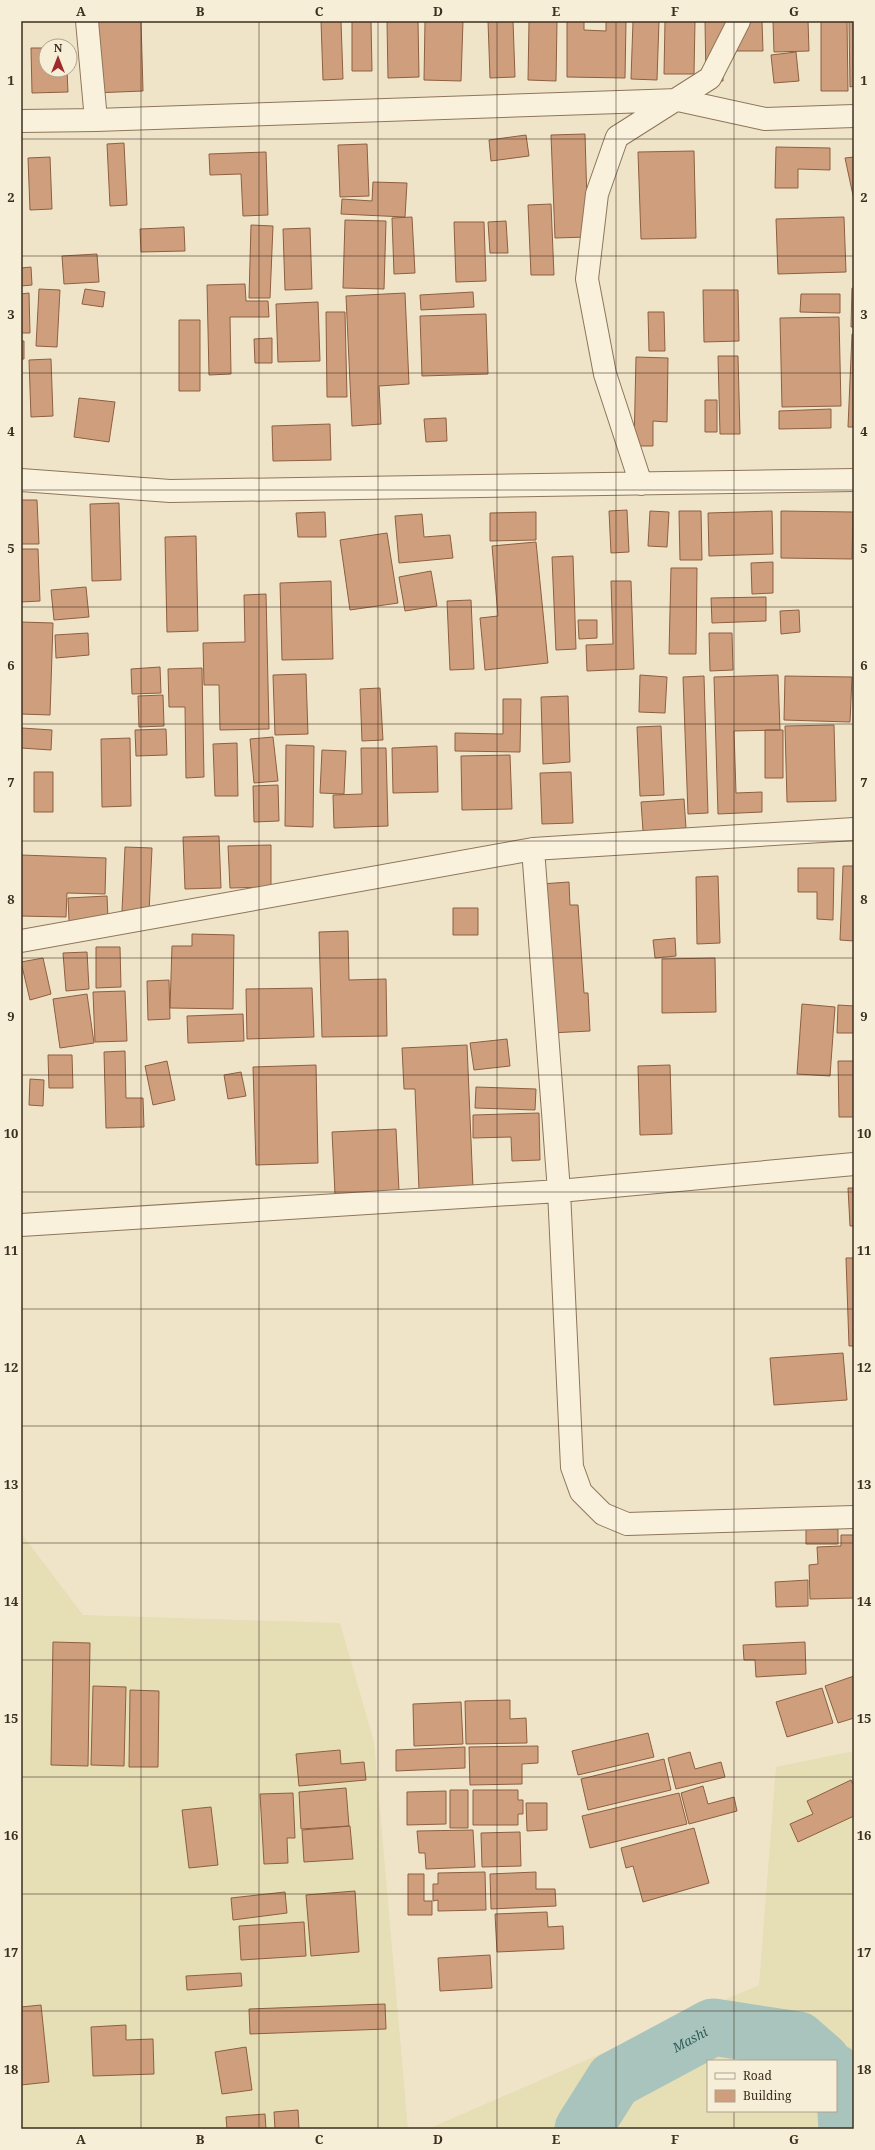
<svg xmlns="http://www.w3.org/2000/svg" width="875" height="2150" viewBox="0 0 875 2150" font-family="'Noto Serif',serif">
	<style>
		.farmland { fill: #e6deb5; fill-rule: evenodd }
		.lines { fill: none; stroke-linecap: round; stroke-linejoin: round }
		.river { stroke: #a9c4bc; stroke-width: 57 }
		.building { fill: #cf9f7d; stroke: #8d5f41 }
		.minor-casing { stroke: #8d765c; stroke-width: 24 }
		.minor { stroke: #faf1dc; stroke-width: 22 }
		.grid { fill: none; stroke: #3d2e20; stroke-width: 1; stroke-opacity: 0.55 }
		.labels { text-anchor: middle; dominant-baseline: central; stroke-width: 4; stroke-linejoin: round; paint-order: stroke }
		.water-label { font-size: 13px; font-style: italic; fill: #2f5d5a; stroke: #f7eed8 }
		.neatline { fill: none; stroke: #3d2e20; stroke-width: 1.5 }
		.grid-label { font-size: 13px; text-anchor: middle; font-weight: bold; fill: #3d2e20 }
	</style>
	<rect width="100%" height="100%" fill="#f0e4c8"/>
	<!-- farmland -->
	<path class="farmland" d="M21,1533l62,82 257,8 34,119 34,387h-387z
		M854,1751v378h-426l331,-144 17,-218zM708,2061h128v50h-128z"/>
	<g class="lines">
		<!-- river -->
		<g class="river">
			<path d="M836,2073l8,8 3,48"/>
			<path id="s1" d="M583,2129l31,-49 99,-53 85,13 24,21"/>
		</g>
	</g>
	<!-- building -->
	<path class="building" d="M91,21h50l2,70 -50,2z
		M321,21h20l2,58 -20,1z
		M352,21h19l1,50h-20z
		M387,21h31l1,56 -31,1z
		M425,21h38l-2,60 -37,-1z
		M488,21h25l2,56 -25,1z
		M529,21h28l-1,60 -28,-1z
		M567,21h17v9l22,1v-10h20l-1,57 -58,-1z
		M633,21h26l-2,59 -26,-1z
		M665,21h30l-1,53h-30z
		M705,21h57l1,30h-40v30h-17z
		M773,21h35l1,30 -35,1z
		M821,21h26l1,70h-27z
		M849,21h5v65l-4,1z
		M31,48h15v22h21l1,22 -36,1z
		M796,52l3,29 -25,2 -3,-28z
		M585,134l3,103 -33,1 -4,-103z
		M526,135l3,21 -38,5 -2,-21z
		M124,143l3,62 -17,1 -3,-62z
		M367,144l2,52 -29,1 -2,-52z
		M776,147l54,1v22l-32,-1v19h-23z
		M694,151l2,87 -55,1 -3,-87z
		M266,152l2,63 -25,1 -2,-42 -31,1 -1,-21z
		M50,157l2,52 -22,1 -2,-52z
		M854,157v43l-9,-42z
		M373,182l34,1 -2,34 -64,-3 1,-15 30,2z
		M551,204l3,71h-23l-3,-70z
		M412,217l3,56 -21,1 -2,-56z
		M844,217l2,55 -68,2 -2,-55z
		M345,220l41,1 -2,68 -41,-1z
		M506,221l2,32h-18l-2,-31z
		M454,222h30l2,59 -30,1z
		M251,225l22,1 -3,72h-21z
		M184,227l1,24 -44,1 -1,-23z
		M310,228l2,61 -27,1 -2,-61z
		M97,254l2,28 -35,2 -2,-28z
		M31,267l1,18 -11,1v-18z
		M245,284l1,17h22l1,16h-39l1,57 -22,1 -2,-90z
		M852,288h2v39h-3z
		M39,289l21,1 -3,57 -21,-1z
		M85,289l20,3 -2,15 -21,-3z
		M703,290h35l1,51 -35,1z
		M473,292l1,15 -53,3 -1,-15z
		M29,293l1,40h-9v-39z
		M405,293l4,91 -30,2 2,38 -29,2 -6,-130z
		M801,294h39v19l-40,-1z
		M318,302l2,59 -42,1 -2,-58z
		M326,312h19l2,85h-20z
		M648,312h16l1,39h-16z
		M486,314l2,60 -66,2 -2,-60z
		M839,317l2,89 -59,1 -2,-89z
		M179,320h21v71h-21z
		M852,334h2v93h-6z
		M272,338v25h-17l-1,-24z
		M21,341h3v18h-3z
		M718,356h20l2,78h-20z
		M636,357l32,1 -1,64 -14,-1v25h-19z
		M51,359l2,57 -22,1 -2,-57z
		M79,398l36,4 -6,40 -35,-5z
		M705,400h12v32h-12z
		M831,409v19l-52,1v-18z
		M446,418l1,23 -21,1 -2,-23z
		M330,424l1,36 -58,1 -1,-35z
		M21,500h16l2,44h-18z
		M119,503l2,77 -29,1 -2,-77z
		M627,510l2,42 -18,1 -2,-42z
		M650,511l19,1 -2,35 -19,-1z
		M679,511h22l1,49h-22z
		M772,511l1,43 -64,2 -1,-43z
		M781,511l72,1 -1,47 -71,-1z
		M325,512l1,25h-28l-2,-24z
		M536,512v28l-46,1v-28z
		M422,514l2,23 26,-2 3,23 -54,5 -4,-47z
		M387,533l11,70 -48,7 -10,-70z
		M196,536l2,95 -31,1 -2,-95z
		M536,542l12,121 -63,7 -5,-52 18,-2 -6,-70z
		M21,549h17l2,52 -19,1z
		M573,556l3,93 -20,1 -4,-93z
		M773,562v31l-21,1 -1,-31z
		M671,568h26l-1,86h-27z
		M431,571l6,35 -32,5 -6,-34z
		M331,581l2,78 -51,1 -2,-77z
		M611,581h20l3,88 -47,2 -1,-26 27,-1z
		M86,587l3,30 -35,3 -3,-30z
		M266,594l3,135 -49,1 -1,-45h-15l-1,-42 42,-1 -1,-47z
		M766,597v24l-54,2 -1,-25z
		M471,600l3,69 -24,1 -3,-69z
		M799,610l1,22 -19,2 -1,-23z
		M578,620h19v18l-18,1z
		M21,622l32,1 -3,92 -29,-1z
		M88,633l1,22 -33,3 -1,-23z
		M709,633h23l1,37 -23,1z
		M160,667l1,26 -29,1 -1,-25z
		M202,668l2,109 -18,1 -1,-71h-16l-1,-38z
		M306,674l2,60 -33,1 -2,-60z
		M640,675l27,2 -2,36 -26,-1z
		M778,675l2,55 -46,1 2,62 26,-1v20l-44,2 -4,-137z
		M704,676l4,137 -20,1 -5,-137z
		M785,676l67,1 -2,45 -66,-2z
		M380,688l3,52 -21,1 -2,-52z
		M163,695l1,31 -25,1 -1,-31z
		M568,696l2,66 -27,2 -2,-67z
		M503,699h18l-1,53 -65,-1v-18l48,1z
		M834,725l2,76 -49,1 -2,-76z
		M661,726l3,69 -24,1 -3,-69z
		M22,728l30,2 -1,20 -30,-2z
		M166,729l1,26 -31,1 -1,-26z
		M765,730h18v48h-18z
		M273,737l5,44 -24,2 -4,-44z
		M130,738l1,68 -29,1 -1,-68z
		M237,743l1,53h-23l-2,-52z
		M286,745l28,1 -1,81 -28,-1z
		M437,746l1,46 -45,1 -1,-45z
		M361,748h25l2,78 -54,2 -1,-33 29,-1z
		M322,750l24,1 -2,43 -24,-1z
		M510,755l2,54 -50,1 -1,-54z
		M34,772h19v40h-19z
		M571,772l2,51 -31,1 -2,-51z
		M278,785l1,36 -25,1 -1,-36z
		M684,799l2,29 -43,3 -2,-29z
		M219,836l2,52 -36,1 -2,-52z
		M271,845v42l-41,1 -2,-42z
		M125,847l27,1 -3,64 -27,-1z
		M21,855l85,3 -1,36 -38,-1 -1,24 -45,-1z
		M843,866h11v75l-14,-1z
		M798,868h36l-1,52 -16,-1v-27h-19z
		M718,876l2,67 -23,1 -1,-67z
		M569,882l1,23h8l6,88h4l2,38 -40,2 -9,-149z
		M107,896l1,23 -39,2 -1,-23z
		M453,908h25v27h-25z
		M348,931l1,49 37,-1 1,57 -65,1 -3,-105z
		M192,934l42,1 -1,74 -63,-1 2,-62h20z
		M675,938l1,18 -21,2 -2,-18z
		M96,947h24l1,40 -25,1z
		M87,952l2,37 -23,2 -3,-38z
		M43,958l8,36 -21,6 -9,-38z
		M715,958l1,54 -54,1v-54z
		M169,980l1,39 -22,1 -1,-39z
		M312,988l2,49 -67,2 -1,-50z
		M125,991l2,50 -32,1 -2,-50z
		M87,994l7,49 -34,5 -7,-49z
		M802,1004l33,3 -5,69 -33,-2z
		M838,1005l16,1v53v-26h-17z
		M243,1014l1,27 -56,2 -1,-27z
		M507,1039l3,27 -36,4 -4,-27z
		M467,1045l6,143 -54,2 -4,-101h-11l-2,-41z
		M125,1051l1,47h17l1,29 -38,1 -2,-76z
		M48,1055h24l1,33h-24z
		M167,1061l8,39 -22,5 -8,-39z
		M838,1061h16v56h-15z
		M316,1065l2,98 -62,2 -3,-98z
		M670,1065l2,69 -32,1 -2,-69z
		M241,1072l5,24 -18,3 -4,-24z
		M30,1079l14,1 -1,26 -14,-1z
		M476,1087l60,2 -1,21 -60,-2z
		M539,1113l1,47 -28,1 -1,-24 -38,1v-23z
		M396,1129l3,62 -64,3 -3,-62z
		M848,1188h6v38h-4z
		M846,1258h8v88h-5z
		M843,1353l4,47 -73,5 -4,-47z
		M806,1529h32v15h-32z
		M841,1535h13v63l-44,1 -1,-34 9,-1 -1,-17 24,-1z
		M808,1580v26l-32,1 -1,-25z
		M53,1642l37,1 -2,123 -37,-1z
		M805,1642l1,32 -50,3 -1,-17h-11l-1,-15z
		M854,1676v42l-16,5 -13,-37z
		M93,1686l33,1 -2,79 -33,-1z
		M822,1688l11,35 -46,14 -11,-35z
		M130,1690l29,1 -1,76h-29z
		M510,1700v19l16,-1 1,25 -61,1 -1,-43z
		M461,1702l2,42 -49,2 -1,-42z
		M648,1733l6,24 -76,18 -6,-24z
		M538,1746v17l-16,1v20l-52,1 -1,-38z
		M465,1747v21l-69,3v-21z
		M340,1750l1,14 23,-2 2,18 -67,6 -3,-32z
		M690,1752l5,17 26,-7 4,15 -49,12 -8,-31z
		M664,1759l7,31 -83,20 -7,-31z
		M851,1780l3,6v30l-56,26 -8,-18 23,-10 -6,-13z
		M703,1786l5,18 26,-7 3,14 -48,13 -8,-31z
		M346,1788l3,38 -48,3 -2,-37z
		M450,1790h18v38h-18z
		M473,1790h45v10h5v14h-5v11h-45z
		M446,1791v33l-39,1v-33z
		M293,1793l2,45h-8l1,25 -24,1 -4,-70z
		M679,1793l8,31 -97,24 -8,-32z
		M526,1803h21v27l-20,1z
		M211,1807l7,58 -29,3 -7,-58z
		M350,1826l3,33 -49,3 -2,-32z
		M694,1828l15,55 -66,19 -10,-36 -7,2 -5,-20z
		M473,1830l2,37 -49,2 -1,-16h-6l-2,-22z
		M520,1832l1,34 -39,1 -1,-34z
		M485,1872l1,38 -48,1v-11l-5,1v-17h5v-11z
		M536,1872v17h19l1,17 -65,3 -1,-35z
		M408,1874h16v27h8v14h-24z
		M355,1891l4,61 -48,4 -5,-61z
		M285,1892l2,21 -54,7 -2,-22z
		M547,1912l1,15 15,-1 1,23 -67,3 -2,-38z
		M304,1922l2,34 -65,4 -2,-34z
		M490,1955l2,33 -52,3 -2,-33z
		M241,1973l1,13 -55,4 -1,-14z
		M385,2004l1,25 -136,5 -1,-25z
		M41,2005l8,77 -28,3v-78z
		M126,2025v15l27,-1 1,35 -61,2 -2,-49z
		M246,2047l6,43 -30,4 -7,-42z
		M298,2110l1,19h-24l-1,-17z
		M265,2114l1,15h-39l-1,-12z"/>
	<g class="lines">
		<defs>
			<path id="minor" d="M87,21l9,99
				M21,121l75,-1 582,-20 87,19 89,-3
				M21,480l149,11 684,-11
				M641,484l-36,-110 -18,-95 10,-85 20,-57 93,-59 29,-57
				M533,849l26,342 13,276 9,25 22,22 24,10 227,-7
				M21,941l512,-92 321,-20
				M21,1225l538,-34 295,-27"/>
		</defs>
		<!-- minor casing -->
		<use href="#minor" class="minor-casing"/>
		<!-- minor -->
		<use href="#minor" class="minor"/>
	</g>
	<!-- grid -->
	<path class="grid" d="M141,21v2108M259,21v2108M378,21v2108M497,21v2108M616,21v2108M734,21v2040M21,139h833M21,256h833M21,373h833M21,490h833M21,607h833M21,724h833M21,841h833M21,958h833M21,1075h833M21,1192h833M21,1309h833M21,1426h833M21,1543h833M21,1660h833M21,1777h833M21,1894h833M21,2011h833M734,2111v18"/>
	<g class="labels">
		<!-- water labels -->
		<g class="water-label">
			<text stroke="none"><textPath href="#s1" startOffset="144">Mashi</textPath></text>
		</g>
	</g>
	<!-- border -->
	<rect width="875" height="2150" fill="none" stroke="#f7eed8" stroke-width="44"/>
	<!-- legend -->
	<rect x="707" y="2060" width="130" height="52" fill="#f7eed8" stroke="#ada18e"/>
	<rect x="715" y="2073" width="20" height="6" fill="#faf1dc" stroke="#ada18e"/>
	<text x="743" y="2080" font-size="12" fill="#3d2e20">Road</text>
	<rect x="715" y="2090" width="20" height="12" fill="#cf9f7d" stroke="#ada18e"/>
	<text x="743" y="2100" font-size="12" fill="#3d2e20">Building</text>
	<!-- north arrow -->
	<g transform="translate(58 58)"><circle r="19" fill="#f7eed8" stroke="#ada18e"/>
	<path d="M0-3L7 15L0 10L-7 15Z" fill="#9e2a2b"/>
	<text y="-6" font-size="11" font-weight="bold" text-anchor="middle" fill="#3d2e20">N</text>
	</g>
	<rect x="22" y="22" width="831" height="2106" class="neatline"/>
	<g class="grid-label">
		<text x="81" y="16">A</text>
		<text x="200" y="16">B</text>
		<text x="319" y="16">C</text>
		<text x="438" y="16">D</text>
		<text x="556" y="16">E</text>
		<text x="675" y="16">F</text>
		<text x="794" y="16">G</text>
		<text x="11" y="85">1</text>
		<text x="864" y="85">1</text>
		<text x="11" y="202">2</text>
		<text x="864" y="202">2</text>
		<text x="11" y="319">3</text>
		<text x="864" y="319">3</text>
		<text x="11" y="436">4</text>
		<text x="864" y="436">4</text>
		<text x="11" y="553">5</text>
		<text x="864" y="553">5</text>
		<text x="11" y="670">6</text>
		<text x="864" y="670">6</text>
		<text x="11" y="787">7</text>
		<text x="864" y="787">7</text>
		<text x="11" y="904">8</text>
		<text x="864" y="904">8</text>
		<text x="11" y="1021">9</text>
		<text x="864" y="1021">9</text>
		<text x="11" y="1138">10</text>
		<text x="864" y="1138">10</text>
		<text x="11" y="1255">11</text>
		<text x="864" y="1255">11</text>
		<text x="11" y="1372">12</text>
		<text x="864" y="1372">12</text>
		<text x="11" y="1489">13</text>
		<text x="864" y="1489">13</text>
		<text x="11" y="1606">14</text>
		<text x="864" y="1606">14</text>
		<text x="11" y="1723">15</text>
		<text x="864" y="1723">15</text>
		<text x="11" y="1840">16</text>
		<text x="864" y="1840">16</text>
		<text x="11" y="1957">17</text>
		<text x="864" y="1957">17</text>
		<text x="11" y="2074">18</text>
		<text x="864" y="2074">18</text>
		<text x="81" y="2144">A</text>
		<text x="200" y="2144">B</text>
		<text x="319" y="2144">C</text>
		<text x="438" y="2144">D</text>
		<text x="556" y="2144">E</text>
		<text x="675" y="2144">F</text>
		<text x="794" y="2144">G</text>
	</g>
</svg>
